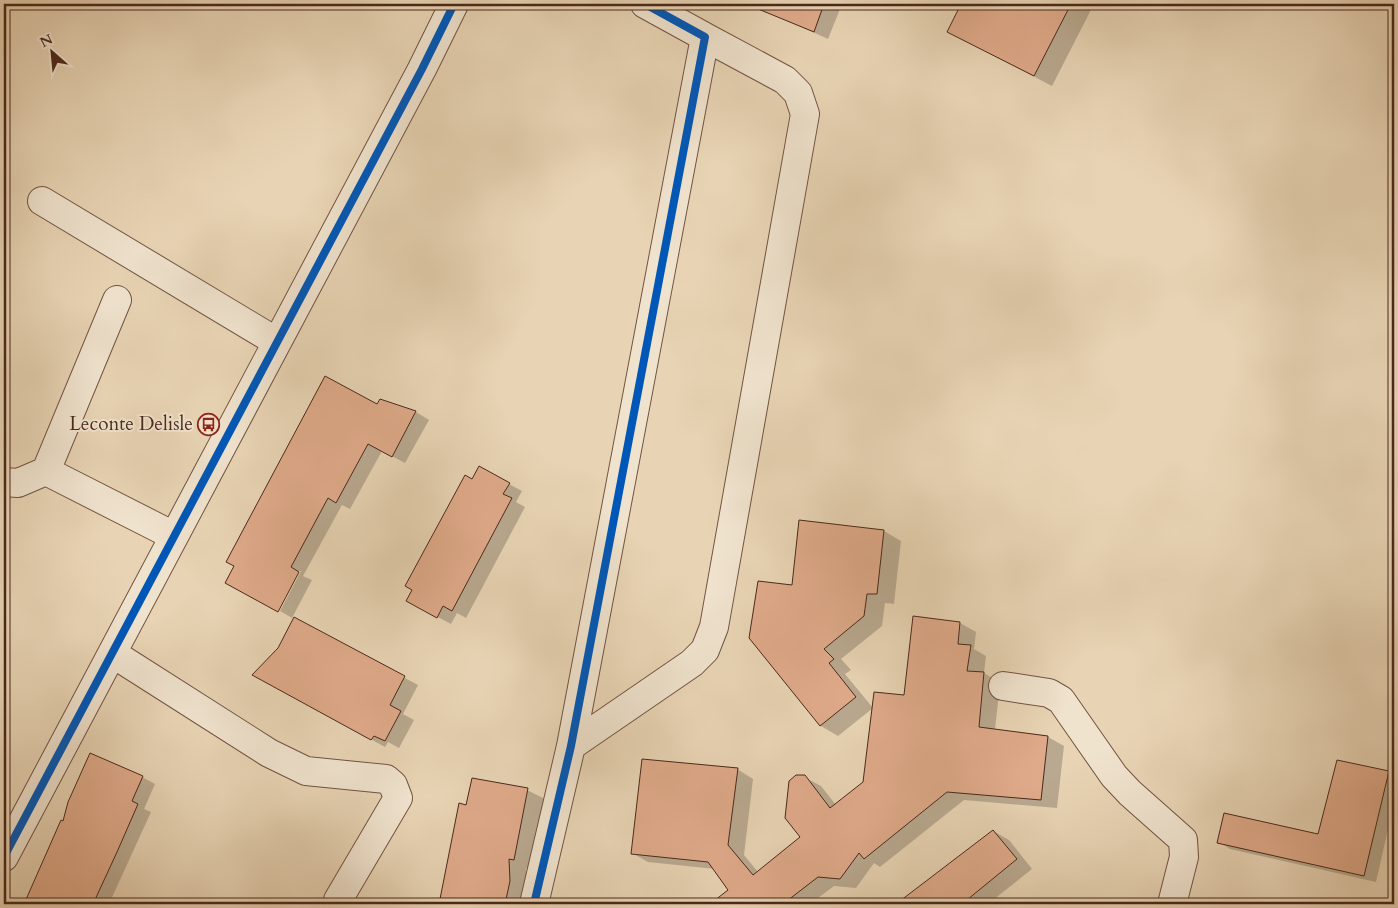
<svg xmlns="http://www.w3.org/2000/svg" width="1398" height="908" viewBox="0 0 1398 908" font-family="Cardo,serif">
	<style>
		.shadow { fill: #0003 }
		.building { fill: #dfaa8a; stroke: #4b281b }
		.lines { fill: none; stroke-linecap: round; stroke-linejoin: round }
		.minor-casing { stroke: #725341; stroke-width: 30 }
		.minor { stroke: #f0e3ce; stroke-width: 28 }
		.cycleway-casing { stroke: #f0e3ce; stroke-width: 11 }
		.cycleway { stroke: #0057b8; stroke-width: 8 }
		.labels { text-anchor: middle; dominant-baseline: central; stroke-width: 4; stroke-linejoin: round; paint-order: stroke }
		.poi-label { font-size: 19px; fill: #4b281b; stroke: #f0e3ce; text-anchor: end }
	</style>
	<rect width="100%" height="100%" fill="#e8d4b4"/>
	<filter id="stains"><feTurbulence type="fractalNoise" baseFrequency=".004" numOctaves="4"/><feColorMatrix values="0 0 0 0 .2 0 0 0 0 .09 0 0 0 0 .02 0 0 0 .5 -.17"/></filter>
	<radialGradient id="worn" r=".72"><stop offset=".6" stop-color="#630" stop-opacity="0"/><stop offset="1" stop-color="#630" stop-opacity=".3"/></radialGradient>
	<!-- shadow -->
	<path class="shadow" d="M787,4h55l-14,35 -46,-21z
		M962,4h21l15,7 4,-7h92l-42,82 -104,-54z
		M380,401l36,11 13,8 -24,43 -23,-12 -32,58 -8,-4 -39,71 9,4 -20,38 -12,-7 21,-40h-3l-21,39 -37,-20z
		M473,480l36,4 13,7 -6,11 9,5 -59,111 -9,-5 -6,11 -30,-16z
		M884,531l17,10 -7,63 -9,-1 -3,23 -41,33 10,11 -6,4 28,34 -35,28 -17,-10 -70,-88 42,-52z
		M914,617l46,6 16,9 -2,17 12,7 -2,17 16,10 -5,47 53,7 16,9 -7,62 -93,-8 -84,67 -6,-4 -18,25 -22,-2 -24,18h-98l18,-14 -15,-21 -67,-7 -16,-9 105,-84 16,10 -9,76 14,17 44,-35 2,-60 17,9 15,19 28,-23 41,-86z
		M295,619l123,66 -15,29 11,6 -15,28 -11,-6 -3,5 -117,-64 11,-34z
		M1388,772l6,4v27l-18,79 -146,-33 -11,-7 100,-6z
		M142,777l13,7 -11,25 7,3 -42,92h-83l36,-83 2,1z
		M527,790l18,9 -14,70 -5,-1v24l-2,12h-84l20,-100 7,3z
		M993,831l16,9 23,29 -44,35h-73l2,-13z"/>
	<!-- building -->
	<path class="building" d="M746,4h78l-10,28z
		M961,4h110l-37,72 -87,-44z
		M325,376l52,28 3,-5 36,12 -24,46 -24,-13 -32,59 -8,-5 -37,69 8,5 -21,40 -53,-29 9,-17 -8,-4z
		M479,466l31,17 -7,11 9,4 -60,113 -9,-5 -6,12 -31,-17 6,-11 -7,-4 60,-111 7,4z
		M799,520l85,10 -7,64h-10l-3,22 -40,33 10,10 -5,4 27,34 -36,29 -71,-88 9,-57 34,4z
		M913,616l47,6 -2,22 13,1 -4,26 17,1 -5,55 69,9 -7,64 -94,-8 -83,67 -5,-6 -19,26 -22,-2 -35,27h-73l18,-14 -20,-28 -77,-8 11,-95 96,9 -10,77 25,30 47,-38 -15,-19 4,-37 7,-6h9l25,33 33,-26 11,-90 30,3z
		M294,617l111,59 -15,29 11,6 -16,30 -11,-5 -3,4 -119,-65 26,-27z
		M90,753l53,23 -11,25 6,3 -21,48 -24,52h-69l37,-84 2,1 5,-19z
		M1337,760l52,11 -25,105 -147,-33 7,-30 94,21z
		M472,778l56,10 -14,72 -5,-1 1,22 -5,23h-66l20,-101 7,2z
		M993,830l24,29 -55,45h-66z"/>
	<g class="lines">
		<defs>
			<path id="minor" d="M42,201l235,141
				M46,471l71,-171
				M4,482l14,1 28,-12 128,65
				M112,653l157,100 37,18 80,8 7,6 5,13 -60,102
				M1003,686l46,7 12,7 53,76 16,17 53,47 1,17 -12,47
				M571,746l121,-83 13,-13 9,-23 91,-513 -7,-21 -13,-13 -80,-43
				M4,857l418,-788 32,-65
				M534,904l37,-158 134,-709 -60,-33"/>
		</defs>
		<!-- minor casing -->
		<use href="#minor" class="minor-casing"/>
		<!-- minor -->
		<use href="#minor" class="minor"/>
		<defs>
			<path id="cycleway" d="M4,857l418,-788 32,-65
				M534,904l37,-158 134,-709 -60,-33"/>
		</defs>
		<!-- cycleway casing -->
		<use href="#cycleway" class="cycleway-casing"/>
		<!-- cycleway -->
		<use href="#cycleway" class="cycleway"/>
	</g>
	<!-- icons -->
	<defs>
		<symbol id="bus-ring" viewBox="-11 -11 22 22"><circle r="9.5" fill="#f0e3ce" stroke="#8f2418" stroke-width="1.5"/><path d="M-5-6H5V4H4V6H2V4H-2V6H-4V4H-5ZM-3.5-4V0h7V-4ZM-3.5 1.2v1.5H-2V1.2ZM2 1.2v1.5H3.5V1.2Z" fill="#8f2418"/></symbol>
	</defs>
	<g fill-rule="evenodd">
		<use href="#bus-ring" x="196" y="412" width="25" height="25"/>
	</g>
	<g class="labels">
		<!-- poi labels -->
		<g class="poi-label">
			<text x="193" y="424">Leconte Delisle</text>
		</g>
	</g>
	<!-- margin -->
	<rect width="1398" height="908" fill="none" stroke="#e8d4b4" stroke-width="20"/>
	<rect x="5" y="5" width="1388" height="898" fill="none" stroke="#4b281b" stroke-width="2.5"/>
	<rect x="10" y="10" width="1378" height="888" fill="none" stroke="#4b281b"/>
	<!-- north arrow -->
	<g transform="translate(52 52) rotate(333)" stroke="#f0e3ce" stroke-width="4" paint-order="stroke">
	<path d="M0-4L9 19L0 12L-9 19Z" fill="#4b281b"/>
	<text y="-8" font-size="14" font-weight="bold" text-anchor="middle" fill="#4b281b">N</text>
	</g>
	<rect width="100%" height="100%" filter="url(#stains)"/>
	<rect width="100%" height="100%" fill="url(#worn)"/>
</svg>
